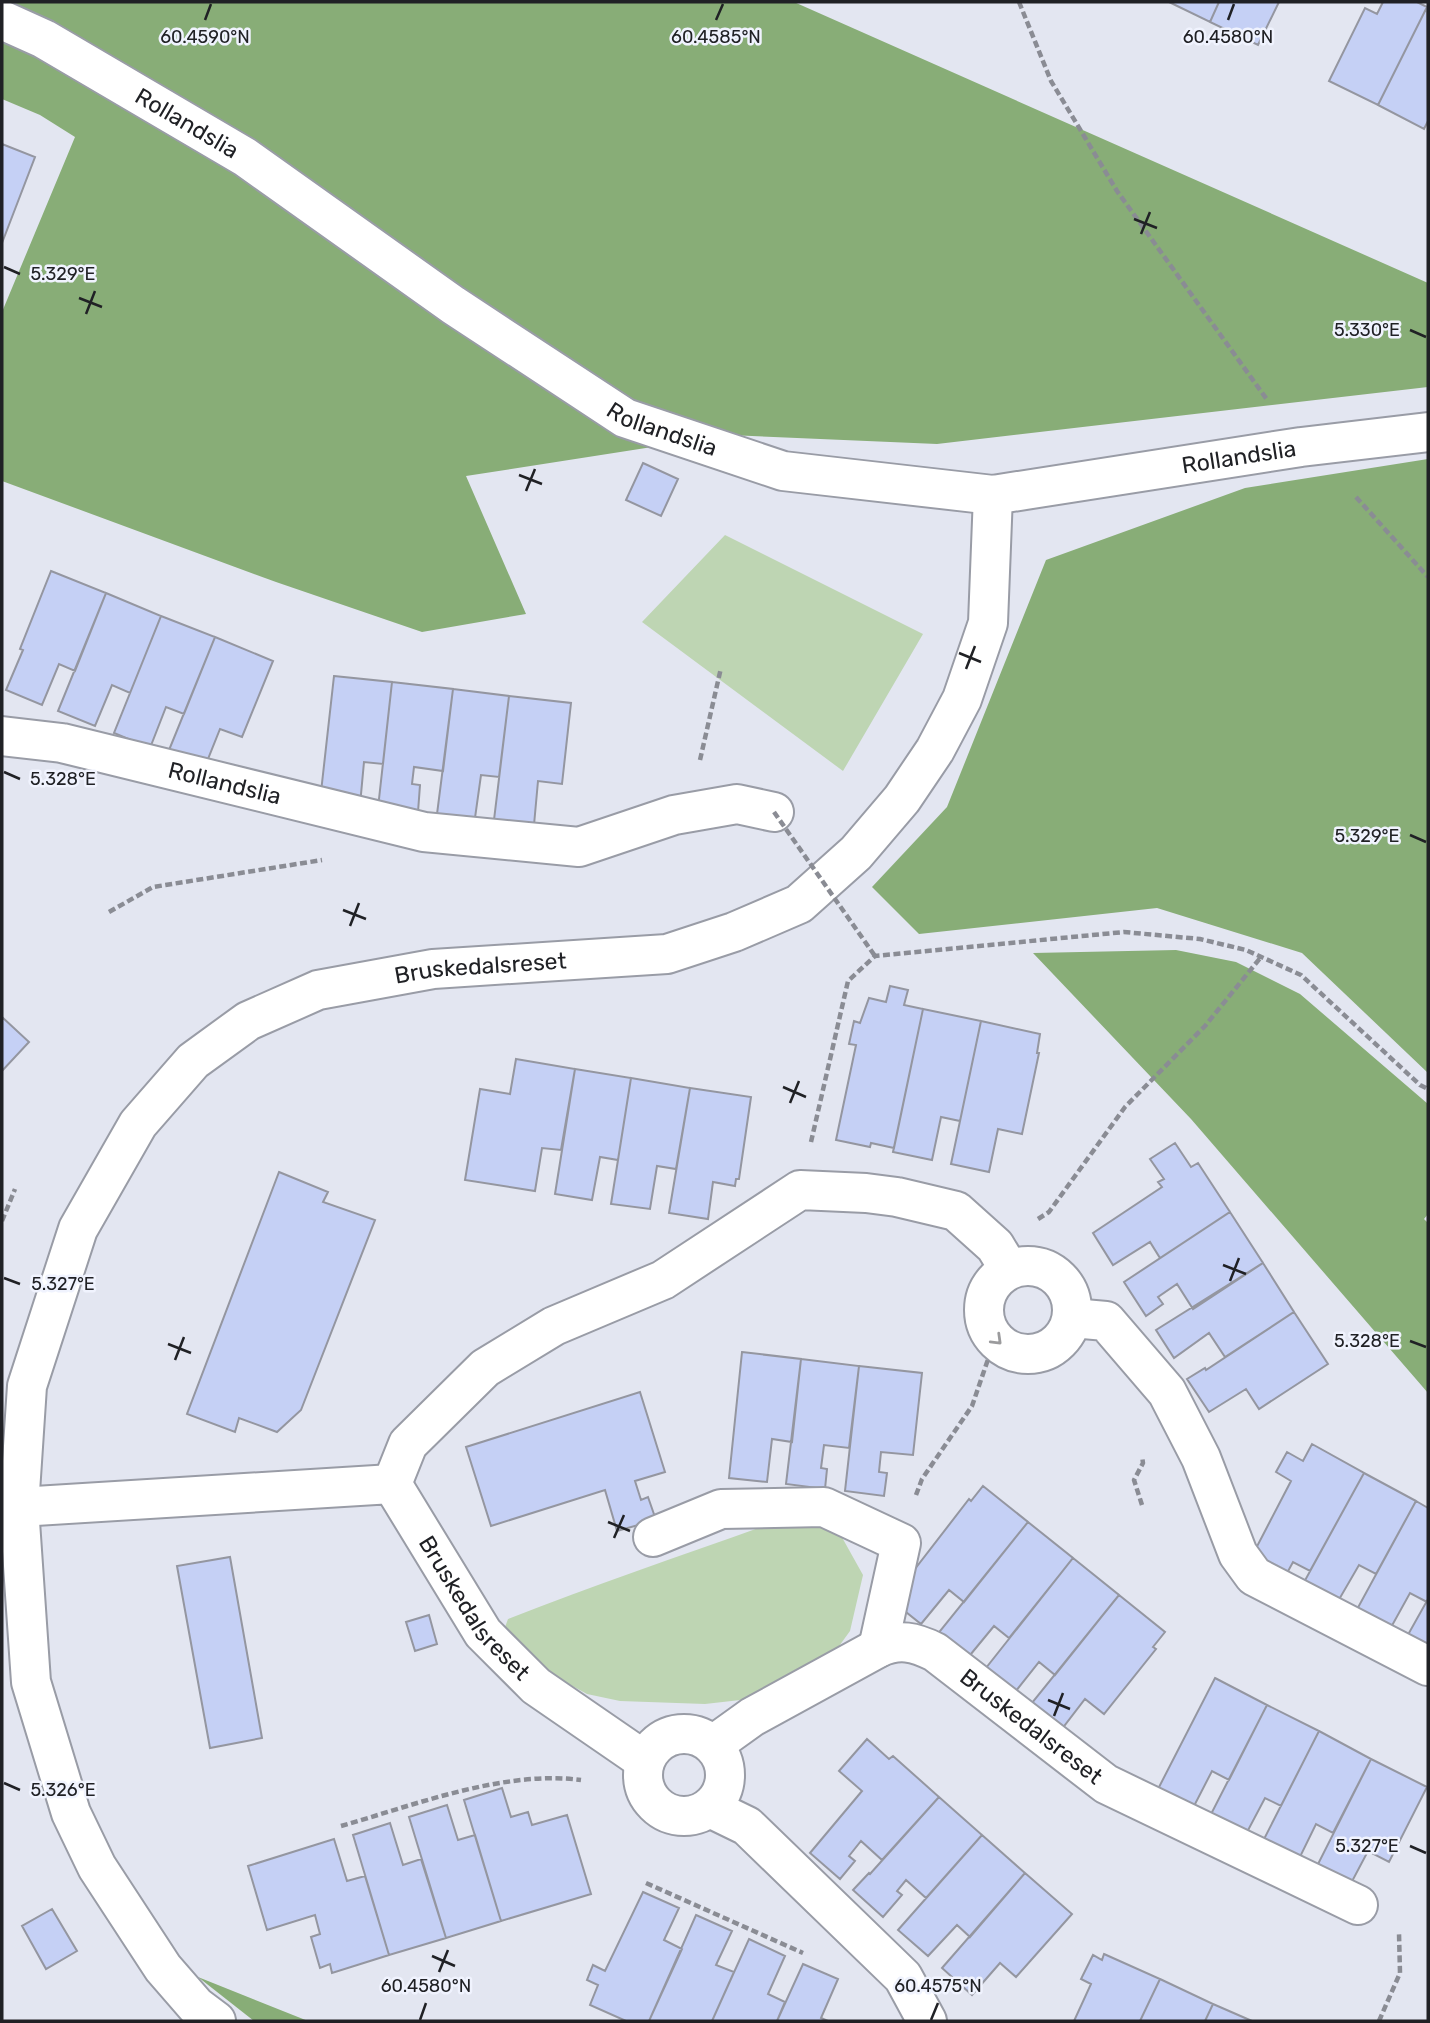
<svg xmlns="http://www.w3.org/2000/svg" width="1430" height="2023" viewBox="0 0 1430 2023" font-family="Rubik,sans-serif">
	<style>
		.green { fill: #bed5b3 }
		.forest { fill: #88ad77 }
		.building { fill: #c5d0f5; stroke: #9496a0; stroke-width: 2 }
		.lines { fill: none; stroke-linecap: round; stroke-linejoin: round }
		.minor-casing { stroke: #999ca6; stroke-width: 42 }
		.path { stroke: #8a8c94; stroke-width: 4.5; stroke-dasharray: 7 3.5; stroke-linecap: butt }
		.minor { stroke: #fff; stroke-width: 38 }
		.path-bridge { stroke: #8a8c94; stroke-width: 4.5; stroke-dasharray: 7 3.5; stroke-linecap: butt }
		.oneway { stroke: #9b9b9d }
		.ticks { fill: none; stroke: #202125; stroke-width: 2.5 }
		.labels { text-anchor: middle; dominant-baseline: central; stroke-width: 5; stroke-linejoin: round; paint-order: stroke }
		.street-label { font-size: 23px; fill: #202125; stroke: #f0f3fe }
		.ticks-label { font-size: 18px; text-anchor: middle; fill: #202125; stroke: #f0f3fe; stroke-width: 5; stroke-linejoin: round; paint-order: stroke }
	</style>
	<rect width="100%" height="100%" fill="#e3e6f1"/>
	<!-- green -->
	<path class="green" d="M725,535l198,99 -80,137 -201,-149z
		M775,1522l43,4 21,6 24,43 -13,56 -21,29 -71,38 -53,6 -85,-3 -33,-7 -31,-17 -27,-22 -25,-25 4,-11c88,-35 178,-65 267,-97z"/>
	<!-- forest -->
	<path class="forest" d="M2,2h792l634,281v104l-491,57 -257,-11 -15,12 -199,31 60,138 -104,18 -146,-50 -274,-101v-169l73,-175 -35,-22 -38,-16z
		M1428,459v614l-126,-120 -145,-45 -238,26 -47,-47 75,-80 99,-247 199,-72z
		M1176,950l60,12 64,32 128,110v110l-4,5 4,4v170l-237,-274 -158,-166z
		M198,1977l110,44h-54z"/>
	<!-- building -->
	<path class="building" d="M1169,2h50l-9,20z
		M1219,2h60l-21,43 -48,-23z
		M1383,2h34l10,5 -49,98 -49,-24 36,-73 12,6z
		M1427,7l1,114 -4,8 -46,-24z
		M2,144l33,13 -33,86z
		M643,463l35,16 -17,37 -35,-16z
		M51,571l55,22 -31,78 -16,-7 -17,41 -36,-15 17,-40 -3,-1z
		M106,593l55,23 -31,77 -18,-8 -17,41 -37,-15z
		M161,616l54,21 -31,77 -18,-7 -16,41 -36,-15z
		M215,637l58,24 -31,76 -22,-8 -16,40 -37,-14z
		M334,676l58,6 -9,82 -19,-2 -4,43 -40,-4z
		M392,682l61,7 -10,82 -29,-4 -2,17 8,1 -2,27 -40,-4z
		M453,689l56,7 -10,81 -18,-2 -6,43 -38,-4z
		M509,696l62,7 -9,81 -24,-3 -4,44 -40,-5z
		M890,986l18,4 -4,15 19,4 -29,139 -23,-5 -1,4 -34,-7 20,-95 -7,-1 5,-23 6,2 9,-25 17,4z
		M923,1009l58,12 -21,100 -19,-4 -9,43 -39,-8z
		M2,1017l27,25 -27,29z
		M981,1021l59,13 -3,19h2l-17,81 -24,-5 -9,43 -38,-8z
		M516,1059l59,10 -14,81 -19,-2 -7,43 -70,-11 15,-91 30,5z
		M575,1069l56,9 -13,82 -18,-3 -8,43 -37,-6z
		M631,1078l59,10 -14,81 -19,-3 -7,43 -39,-5z
		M690,1088l61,9 -12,82h-3l-1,7 -22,-4 -5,37 -39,-6z
		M1175,1143l16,24 7,-4 32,49 -70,46 -10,-16 -37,23 -20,-32 69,-46 -4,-5 6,-3 -14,-20z
		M279,1172l49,20 -5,10 52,18 -74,190 -24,22 -38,-14 -4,14 -48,-18z
		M1230,1212l33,51 -70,46 -16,-25 -19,13 5,7 -17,12 -22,-34z
		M1263,1263l31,49 -69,45 -16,-24 -35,25 -18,-28z
		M1294,1312l34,52 -69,45 -13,-20 -37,23 -22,-33 18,-11 1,2z
		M742,1352l59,7 -9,83 -20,-3 -5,43 -38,-4z
		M801,1359l58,7 -10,82 -25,-3 -3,23 6,1 -2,20 -39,-5z
		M859,1366l63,7 -9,82 -32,-3 -2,20 8,1 -3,23 -39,-5z
		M640,1392l25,80 -30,9 6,19 7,-3 8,23 -39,11 -12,-41 -114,36 -25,-79z
		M1312,1444l52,29 -54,98 -17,-9 -7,13 -34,-19 39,-75 -15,-9 11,-20 16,9z
		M1364,1473l52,28 -40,73 -17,-9 -22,38 -34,-19z
		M983,1486l45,36 -64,80 -15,-12 -28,34 -30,-24 78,-101 2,2z
		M1416,1501l12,7v91l-1,3 -17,-9 -21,38 -34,-18z
		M1028,1522l45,36 -64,80 -15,-12 -28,34 -30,-24z
		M230,1557l32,181 -52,10 -33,-182z
		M1073,1558l46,37 -64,80 -16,-13 -27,34 -30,-23z
		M1119,1595l46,37 -12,15 3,2 -52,65 -19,-15 -27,35 -31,-25z
		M1428,1599v54l-23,-13z
		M429,1615l8,29 -22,7 -9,-29z
		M1215,1678l52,27 -38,75 -17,-9 -20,39 -35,-19z
		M1267,1705l52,26 -38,75 -16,-8 -20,38 -36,-18z
		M1319,1731l52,28 -38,74 -17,-9 -19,39 -36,-18z
		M867,1739l22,20 4,-3 46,41 -57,63 -21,-19 -12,15 6,5 -15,18 -30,-26 52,-62 -23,-20z
		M1371,1759l56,28 -38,75 -21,-11 -20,38 -34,-17z
		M502,1788l9,29 17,-5 4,13 35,-10 24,79 -90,27 -37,-121z
		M939,1797l43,38 -56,63 -20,-18 -9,11 5,4 -19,22 -30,-27 16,-17 1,1z
		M447,1805l11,35 17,-5 26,86 -55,17 -37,-121z
		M390,1823l13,42 18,-6 25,79 -57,17 -36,-120z
		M982,1835l43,38 -55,64 -13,-12 -29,31 -30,-26z
		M334,1839l13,42 18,-5 24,79 -57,18 -2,-9 -10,4 -9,-31 9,-3 -5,-19 -48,15 -19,-64z
		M1025,1873l47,41 -56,63 -16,-14 -28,32 -30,-27z
		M643,1892l36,16 -15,32 18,9 -33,72h-23l-36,-16 8,-20 -11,-5 6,-15 12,6z
		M52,1909l25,42 -31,18 -24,-43z
		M696,1915l36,16 -16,34 18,7 -22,49h-63z
		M749,1939l36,17 -17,38 17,8 -8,19h-65z
		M1104,1954l56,25 -20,42h-66l17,-37 -10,-5 12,-24 9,5z
		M803,1964l35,15 -17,39 7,3h-51z
		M1160,1979l53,25 -8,17h-65z
		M1213,2004l39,17h-47z"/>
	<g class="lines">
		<defs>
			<g id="minor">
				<path id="s1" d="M2,20l42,19 201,118 208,148 172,113 158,53 210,24 308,-48 127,-15"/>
				<path id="s2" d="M2,736l60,7 362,89 155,15 95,-32 63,-11 37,8"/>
				<circle cx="1028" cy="1310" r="44"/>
				<path d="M1072,1318l34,3 61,71 34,66 37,96 16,22 174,90"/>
				<path d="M392,1484l16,-40 77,-76 69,-42 109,-46 137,-90 66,3 31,4 59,14 39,35 14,23"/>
				<path id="s3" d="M19,1507l373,-23 91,149 53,53 109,75"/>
				<path d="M653,1537l68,-28 103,-2 77,36 -23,105"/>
				<circle cx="684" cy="1775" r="41"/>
				<path id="s4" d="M713,1745l39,-28 126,-69c21,-10 37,-6 57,4l171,132 252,121"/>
				<path d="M710,1808l37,18 156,151 24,44"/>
				<path id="s5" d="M216,2021l-20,-15 -33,-38 -66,-101 -26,-54 -40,-131 -12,-175 8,-121 51,-157 60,-105 55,-63 55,-40 70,-31 115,-21 234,-15 67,-22 65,-28 57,-51 46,-54 33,-49 27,-51 26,-76 5,-128"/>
			</g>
		</defs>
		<!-- minor casing -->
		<use href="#minor" class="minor-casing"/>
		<!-- path -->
		<path class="path" d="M1019,2l32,79 66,110 151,210
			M1356,497l72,80
			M700,760l21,-92
			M109,912l44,-25 169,-27
			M811,1142l37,-161 27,-25 249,-24 76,7 46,11 55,25 119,110 8,4
			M1038,1219l11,-7 76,-105 80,-81 56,-69
			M2,1221l13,-32
			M916,1495l6,-16 50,-73 23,-67
			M1142,1505l-8,-25 9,-17 -1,-7
			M341,1826c74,-21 162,-56 240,-46
			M646,1883l157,70
			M1379,2021l21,-48 -1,-40"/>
		<!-- minor -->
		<use href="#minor" class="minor"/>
		<!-- path-bridge -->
		<path class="path-bridge" d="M774,812l101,144"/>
	</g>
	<!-- one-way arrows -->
	<defs><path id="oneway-chevron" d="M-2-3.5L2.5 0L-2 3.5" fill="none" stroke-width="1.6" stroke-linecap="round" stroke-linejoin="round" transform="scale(1.75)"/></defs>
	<use class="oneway" href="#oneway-chevron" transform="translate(997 1340) rotate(44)"/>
	<!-- ticks -->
	<path class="ticks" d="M205,20l6,-16M716,20l7,-16M1228,20l6,-16M1134,219l23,9M1141,234l9,-22M4,267l16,7M79,298l23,9M86,314l9,-23M1410,330l16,7M519,475l23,9M526,491l9,-22M959,653l22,9M966,669l9,-23M4,772l16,7M1410,835l16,7M343,910l23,9M350,926l9,-23M783,1087l23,10M790,1103l9,-22M1223,1265l23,9M4,1278l16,6M1230,1281l9,-23M1410,1341l16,6M168,1344l23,9M175,1360l9,-23M608,1522l22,9M614,1538l10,-23M1048,1700l22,9M1054,1716l9,-23M4,1783l16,7M1410,1846l16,7M432,1956l23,10M439,1972l9,-22M420,2020l6,-17M931,2020l7,-17"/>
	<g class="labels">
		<!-- street labels -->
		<g class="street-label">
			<text stroke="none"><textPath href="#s1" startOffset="212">Rollandslia</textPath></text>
			<text stroke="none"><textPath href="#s1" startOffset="779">Rollandslia</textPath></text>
			<text stroke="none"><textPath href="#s1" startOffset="1367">Rollandslia</textPath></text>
			<text stroke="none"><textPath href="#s2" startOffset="228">Rollandslia</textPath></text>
			<text stroke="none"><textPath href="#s5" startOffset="1368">Bruskedalsreset</textPath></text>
			<text stroke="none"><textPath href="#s3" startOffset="523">Bruskedalsreset</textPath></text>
			<text stroke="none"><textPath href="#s4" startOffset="373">Bruskedalsreset</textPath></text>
		</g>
	</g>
	<g class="ticks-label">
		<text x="205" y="43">60.4590°N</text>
		<text x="716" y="43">60.4585°N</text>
		<text x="1228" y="43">60.4580°N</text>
		<text x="63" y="280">5.329°E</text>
		<text x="1367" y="336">5.330°E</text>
		<text x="63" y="785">5.328°E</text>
		<text x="1367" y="842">5.329°E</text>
		<text x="63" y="1290">5.327°E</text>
		<text x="1367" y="1347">5.328°E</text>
		<text x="63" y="1796">5.326°E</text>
		<text x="1367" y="1852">5.327°E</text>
		<text x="426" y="1992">60.4580°N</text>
		<text x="938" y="1992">60.4575°N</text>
	</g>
	<!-- border -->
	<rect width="1430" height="2023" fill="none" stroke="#202125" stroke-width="7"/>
</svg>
